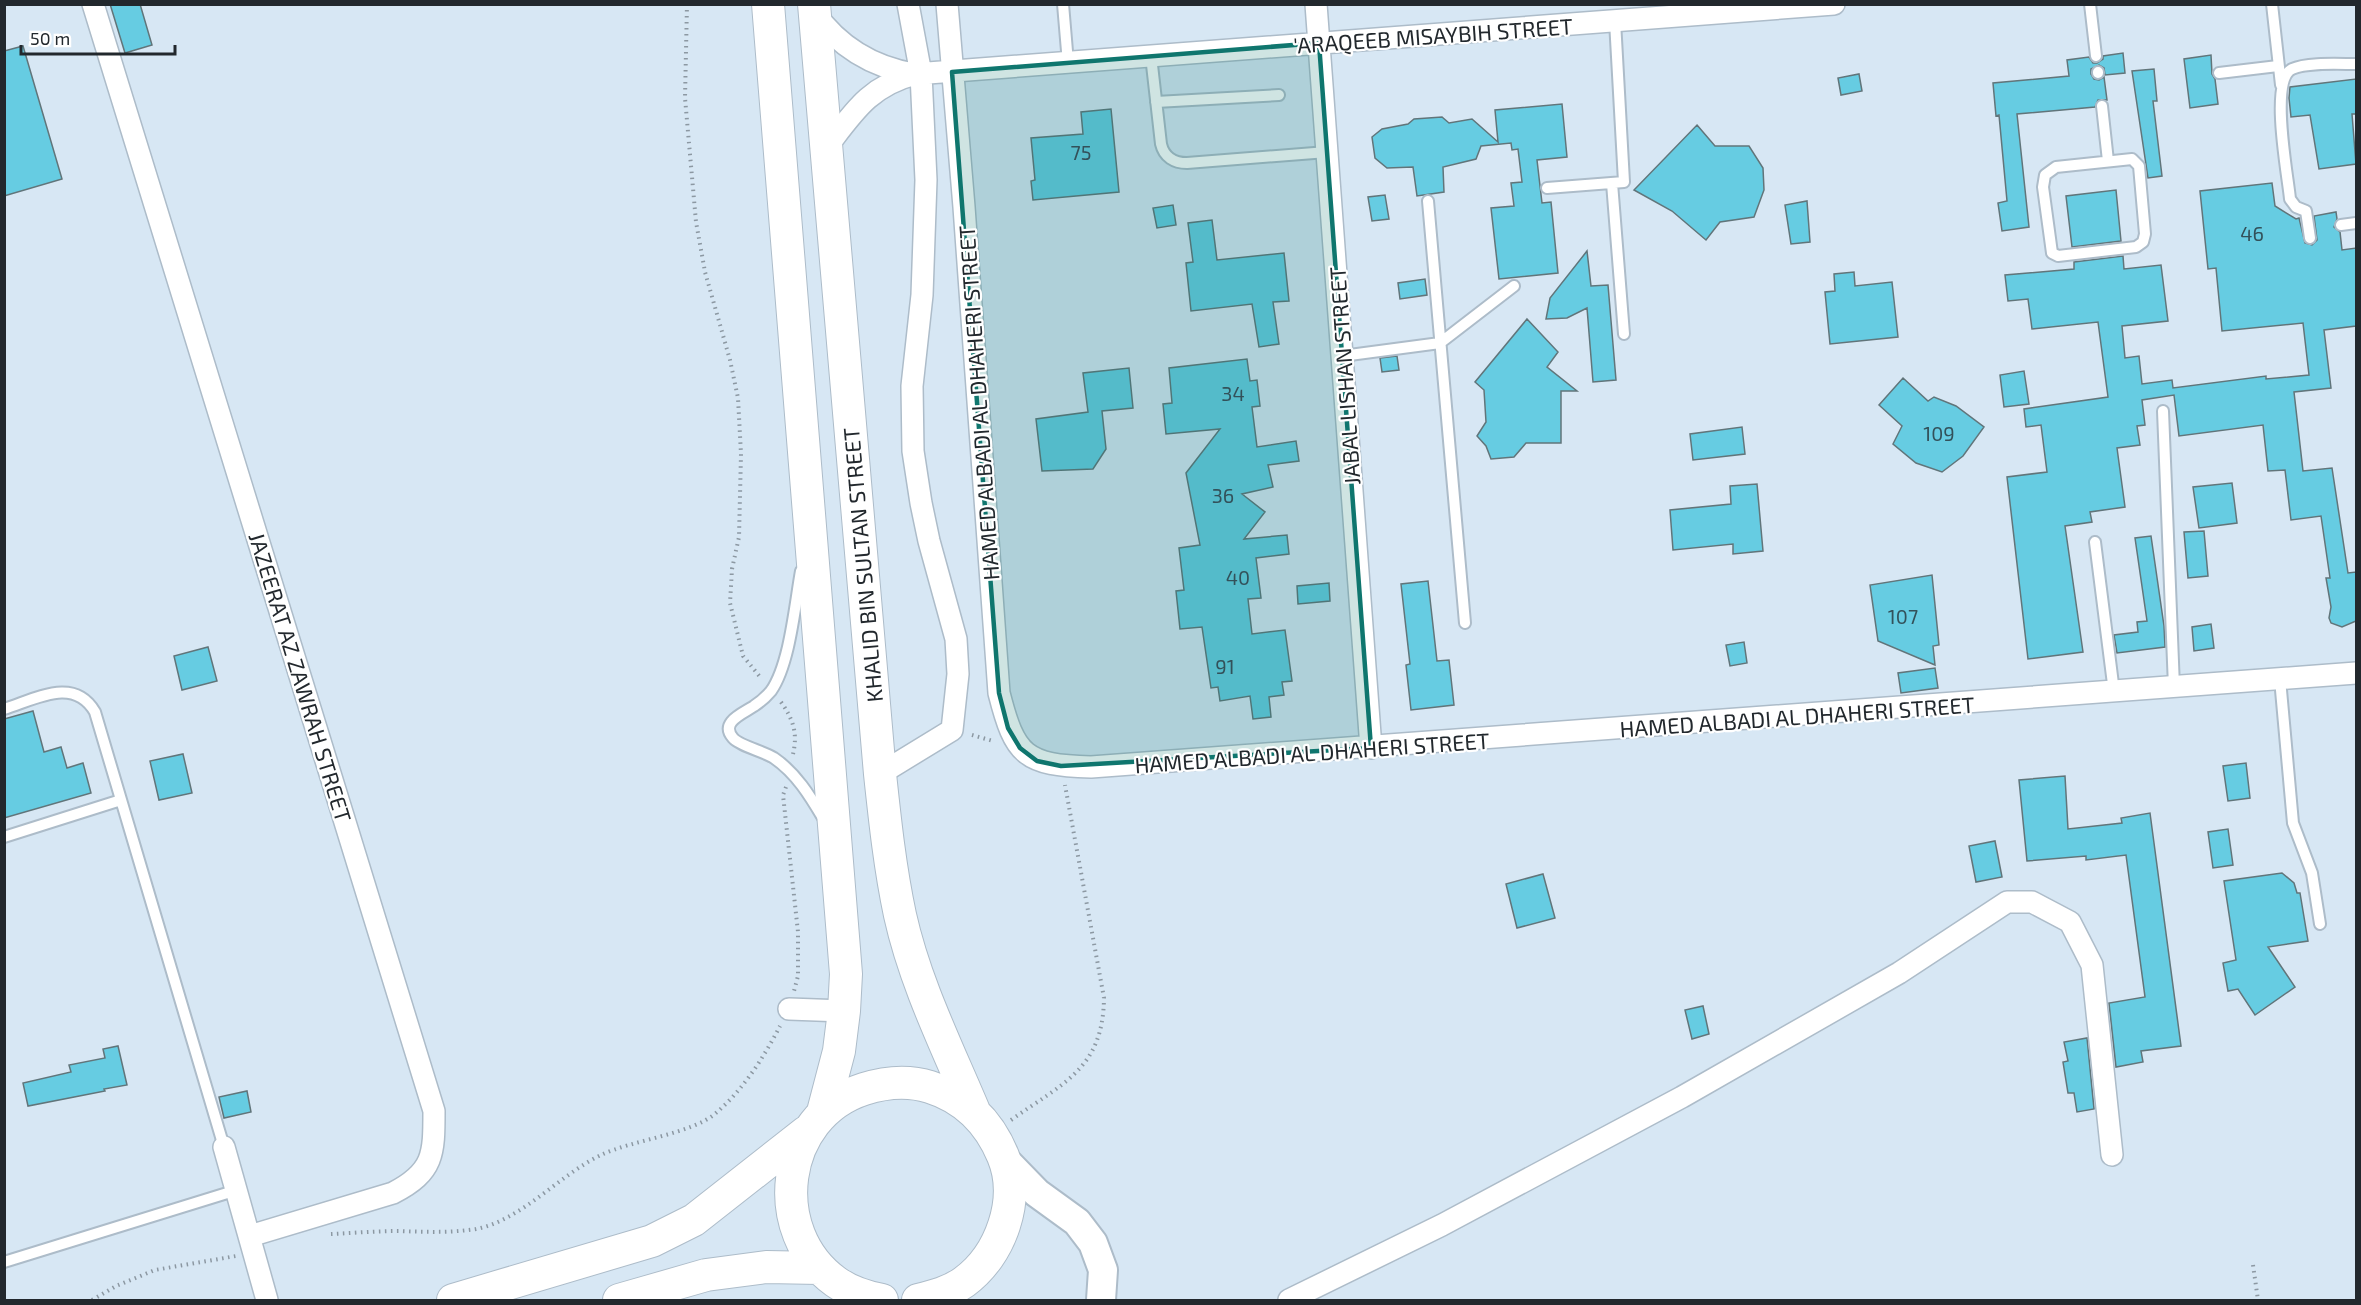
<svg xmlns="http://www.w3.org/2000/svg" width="2361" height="1305" viewBox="0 0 2361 1305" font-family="'Exo 2',sans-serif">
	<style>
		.building { fill: #66cce2; stroke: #61757a; stroke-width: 1.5 }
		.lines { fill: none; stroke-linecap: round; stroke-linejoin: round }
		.lane-casing { stroke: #adbcc9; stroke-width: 14 }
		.street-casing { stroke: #adbcc9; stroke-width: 24 }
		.secondary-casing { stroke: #adbcc9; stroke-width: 32 }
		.primary-casing { stroke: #adbcc9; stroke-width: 34 }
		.path { stroke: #8c98a2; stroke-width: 4; stroke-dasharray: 1.5 4.5; stroke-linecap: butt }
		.lane { stroke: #fff; stroke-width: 10 }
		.street { stroke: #fff; stroke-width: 21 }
		.secondary { stroke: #fff; stroke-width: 28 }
		.primary { stroke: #fff; stroke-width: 32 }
		.marked { fill: #0f766e; fill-opacity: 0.2; stroke: #0f766e; stroke-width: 4.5; stroke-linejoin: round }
		.labels { text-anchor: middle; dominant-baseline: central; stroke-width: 4.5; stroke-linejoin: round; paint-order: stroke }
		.number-label { font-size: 20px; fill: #33515a }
		.street-label { font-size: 22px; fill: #22282d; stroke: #fff }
	</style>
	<rect width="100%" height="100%" fill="#d7e7f4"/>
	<!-- building -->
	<path class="building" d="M110,4h30l12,41 -27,8z
		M23,46l39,133 -58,17v-145z
		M2123,53l2,20 -20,2 -1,-7 -5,-3 -8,4v5l3,5 5,1 5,-3 3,23h-9l-3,7 -78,7 12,113 -27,4 -4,-28 9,-2 -8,-86 -3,1 -3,-33 76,-7 -2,-16 22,-3 4,6h4l6,-4v-3z
		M2211,55l1,19 3,5 3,25 -28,4 -6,-49z
		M2154,69l3,32h-4l9,75 -14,2 -16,-107z
		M1859,74l3,17 -21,4 -3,-17z
		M2356,79v35h-4l4,50 -37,5 -9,-54 -19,2 -2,-19 1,-11z
		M1562,104l5,53 -30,3 5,43 9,-1 7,71 -59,6 -8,-71 23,-2 -3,-23 11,-1 -4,-33 -6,1 -1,-7 -30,3 -5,13 -33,8 1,25 -27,4 -4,-29 -26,1 -12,-10 -3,-21 10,-8 26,-5 6,-5 28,-2 7,6 23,-4 26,23 -3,-32z
		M1111,109l8,83 -86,8 -2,-19 4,-1 -4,-42 52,-4 -2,-22z
		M1697,125l18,21h34l14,22 1,22 -10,27 -34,5 -14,18 -34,-29 -38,-21z
		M2272,183l3,23 21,13 3,-1 6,25 7,2 5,-5 -3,-24 22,-4 1,7 -3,8 6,5 2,18 14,-2v78l-32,4 7,58 -37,4 9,79 29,-3 16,105 8,-1v49l-14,6 -11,-4 -2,-5 2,-11 -5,-29h4l-9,-62 -30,4 -6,-50 -17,1 -5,-46 -84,11 -5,-41 -32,5 3,25 -8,1 3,19 -23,3 8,59 -35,5 2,10 -27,4 18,126 -55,7 -21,-182 40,-5 -6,-47 -15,2 -2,-18 84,-12 -10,-75 -66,7 -4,-30 -20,2 -3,-26 69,-6v-7l49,-6 1,13 37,-4 7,56 -46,5 3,32 14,-2 3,28 30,-4 1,8 93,-12v3l43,-4 -6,-52 -81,8 -6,-63 -8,1 -8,-78z
		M2116,190l5,51 -49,6 -6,-51z
		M1385,195l4,24 -17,2 -4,-24z
		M1807,201l3,41 -19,2 -6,-39z
		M1173,205l3,20 -19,3 -4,-20z
		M1212,220l5,40 67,-7 5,48 -16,1 6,42 -20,3 -7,-43 -61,7 -5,-48 7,-1 -5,-39z
		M1587,251l4,35 17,-1 8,95 -23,2 -6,-74 -20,10 -21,1 4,-21z
		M1854,272l1,14 37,-4 6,55 -68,7 -5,-52 10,-1 -1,-17z
		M1425,279l2,16 -27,4 -2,-16z
		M1527,319l31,33 -11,15 30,24h-16v52h-35l-12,14 -23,2 -5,-13 -9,-10 9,-14 -2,-32 -9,-8z
		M1397,356l2,14 -17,2 -2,-14z
		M1247,359l3,22 7,-1 3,26 -8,1 5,40 39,-6 3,20 -31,4 5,22 -31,7 23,18 -21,27 43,-4 2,19 -33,4 5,40 -13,1 4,35 33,-4 7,51 -10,1 2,13 -15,2 2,20 -18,2 -3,-23 -30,5 -2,-14 -7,1 -9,-61 -22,2 -4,-38 8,-1 -5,-42 21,-3 -14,-72 34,-44 -54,5 -3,-30 9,-1 -3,-35z
		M1129,368l4,40 -31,3 4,38 -13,20 -51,2 -6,-52 52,-7 -5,-39z
		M2024,371l5,33 -25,3 -4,-32z
		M1903,378l25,23 6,-4 22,9 28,21 -21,29 -21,16 -26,-9 -23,-19 9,-18 -23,-21z
		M1742,427l3,27 -52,6 -3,-26z
		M2232,483l5,40 -38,5 -6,-41z
		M1757,484l6,67 -30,3v-10l-60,6 -3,-40 61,-6 -1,-18z
		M2204,531l4,45 -20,2 -4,-46z
		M2151,536l13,90 1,21 -48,6 -3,-18 24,-3 -1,-10 10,-1 -12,-83z
		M1932,575l7,70 -6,1 2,19 -57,-24 -8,-56z
		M1428,581l9,80 12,-1 5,45 -43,5 -5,-45 4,-1 -9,-80z
		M1329,583l1,18 -32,3 -1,-18z
		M2211,624l3,24 -20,3 -2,-24z
		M1744,642l3,21 -17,3 -4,-21z
		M208,647l9,34 -35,9 -8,-34z
		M1935,668l3,20 -37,5 -3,-20z
		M33,711l11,41 17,-5 6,21 16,-5 8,30 -87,25v-99z
		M183,754l9,39 -33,7 -9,-39z
		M2246,763l4,35 -22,3 -5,-35z
		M2065,776l3,53 54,-6 -1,-5 29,-5 31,233 -40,5 2,11 -27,5 -7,-64 36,-6 -19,-142 -40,5v-4l-59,5 -8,-81z
		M2228,829l5,36 -20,3 -5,-36z
		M1995,841l7,36 -26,5 -7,-36z
		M2282,873l12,10 3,10h3l8,48 -40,6 27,40 -40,28 -17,-26 -10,2 -5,-28 13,-3 -12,-79z
		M1543,874l12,44 -38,10 -11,-44z
		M1703,1006l6,28 -17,5 -7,-29z
		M2087,1038l7,71 -17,3 -3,-19h-6l-5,-31 5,-1 -4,-19z
		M118,1046l9,39 -23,4 1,2 -77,15 -5,-23 48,-11 -2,-7 36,-7 -2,-9z
		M247,1091l4,21 -27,6 -5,-21z"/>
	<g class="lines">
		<defs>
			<path id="lane" d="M1063,4l5,59
				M2090,4l6,52
				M2272,4l9,81
				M1151,56l10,88c3,13 13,19 26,19l140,-11
				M2098,72v1
				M2219,73l59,-7
				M1156,102l123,-7
				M2102,106l6,55
				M2132,159l7,7 6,68 -2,8 -7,5 -78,9 -6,-3 -9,-66 2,-12 11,-8z
				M1612,183l12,151
				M1547,188l77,-6 -9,-161
				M1428,201l37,422
				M2341,225l15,-2
				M2310,238l-4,-27 -10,-4 -6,-8c-2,-23 -21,-119 2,-130 15,-7 47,-5 64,-5
				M1342,356l98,-13 74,-57
				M2163,411l11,276
				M2095,542l19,150
				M801,571c-6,33 -11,93 -30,120 -5,6 -11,11 -17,15 -10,7 -35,16 -21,32 7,8 30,13 41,20 22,15 36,38 49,60
				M2280,679l13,144 19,50 8,51
				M4,709c32,-10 70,-33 91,3l129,435
				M4,837l117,-37
				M4,1262l233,-72"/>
			<path id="street" d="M93,4l341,1107c0,43 0,61 -41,82l-143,43
				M947,4l17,203 35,486c16,63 26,72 92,74l1265,-94
				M1316,4l55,744
				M814,12c25,35 58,55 100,62
				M826,148c27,-35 43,-62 89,-74l919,-70
				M880,774l72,-44 6,-56 -2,-35 -27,-98 -8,-38 -8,-52 -1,-65 10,-91 4,-115 -5,-106 -13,-70
				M789,1009l55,2
				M224,1147l43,153
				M1289,1300l153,-75 240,-128 217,-124 108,-71h25l38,20 22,43 20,190"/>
			<path id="secondary" d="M1004,1159l33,34 40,29 16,21 10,27 -2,30"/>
			<path id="primary" d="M768,4l78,970 -2,37 -5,40 -16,61
				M814,4l66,770c5,47 10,94 20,141 15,68 47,132 74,196
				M453,1300l199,-59 42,-21 112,-88
				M619,1300l87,-25 60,-8 54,1
				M882,1300c-16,-3 -32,-8 -46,-18 -70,-50 -56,-166 28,-193 22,-7 44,-9 66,-2 35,11 59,35 73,69 18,43 -2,99 -39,126 -14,10 -30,14 -46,18"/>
		</defs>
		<!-- lane casing -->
		<use href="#lane" class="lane-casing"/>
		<!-- street casing -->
		<use href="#street" class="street-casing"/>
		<!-- secondary casing -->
		<use href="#secondary" class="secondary-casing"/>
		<!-- primary casing -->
		<use href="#primary" class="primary-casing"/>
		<!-- path -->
		<path class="path" d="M687,4l-2,94 11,124 9,50 25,88 8,38 3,56 -2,83 -7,32 -2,34 13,53 18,22
			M781,702c12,17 17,31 12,52
			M972,735l21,6
			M786,787l-3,8 15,137v44l-4,15
			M1011,1120c52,-37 92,-51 93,-122l-39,-213
			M331,1234c22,-1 45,-3 68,-3 26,1 51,2 77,-2 46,-9 83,-54 125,-74 31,-15 91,-21 115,-42 27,-23 48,-56 64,-87
			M2253,1265l5,35
			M92,1300l24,-14 39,-16 81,-14"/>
		<!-- lane -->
		<use href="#lane" class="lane"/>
		<!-- street -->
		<use href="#street" class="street"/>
		<!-- secondary -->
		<use href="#secondary" class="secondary"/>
		<!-- primary -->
		<use href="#primary" class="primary"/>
	</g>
	<!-- marked area -->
	<path class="marked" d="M1319,43l52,705 -310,18 -24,-5 -17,-13 -12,-20 -9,-35 -47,-621z"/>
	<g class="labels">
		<!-- number labels -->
		<g class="number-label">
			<text x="1081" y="152">75</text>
			<text x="2252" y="233">46</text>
			<text x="1233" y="393">34</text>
			<text x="1939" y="433">109</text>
			<text x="1223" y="495">36</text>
			<text x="1238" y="577">40</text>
			<text x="1903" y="616">107</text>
			<text x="1225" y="666">91</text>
		</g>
		<!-- street labels -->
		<g class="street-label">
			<text transform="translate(1433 35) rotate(-4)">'ARAQEEB MISAYBIH STREET</text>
			<text transform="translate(1344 376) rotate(-94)">JABAL LISHAN STREET</text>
			<text transform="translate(978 403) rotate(-94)">HAMED ALBADI AL DHAHERI STREET</text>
			<text transform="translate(862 565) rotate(-95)">KHALID BIN SULTAN STREET</text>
			<text transform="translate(301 677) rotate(73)">JAZEERAT AZ ZAWRAH STREET</text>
			<text transform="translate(1797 716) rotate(-4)">HAMED ALBADI AL DHAHERI STREET</text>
			<text transform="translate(1312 752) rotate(-4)">HAMED ALBADI AL DHAHERI STREET</text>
		</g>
	</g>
	<!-- border -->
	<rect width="2361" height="1305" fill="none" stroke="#22282d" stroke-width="12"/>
	<!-- scale -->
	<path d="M21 45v9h154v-9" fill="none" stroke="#22282d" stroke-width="3"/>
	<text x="30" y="45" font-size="18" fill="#22282d" stroke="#ffffff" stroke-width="4.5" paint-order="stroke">50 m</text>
</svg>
